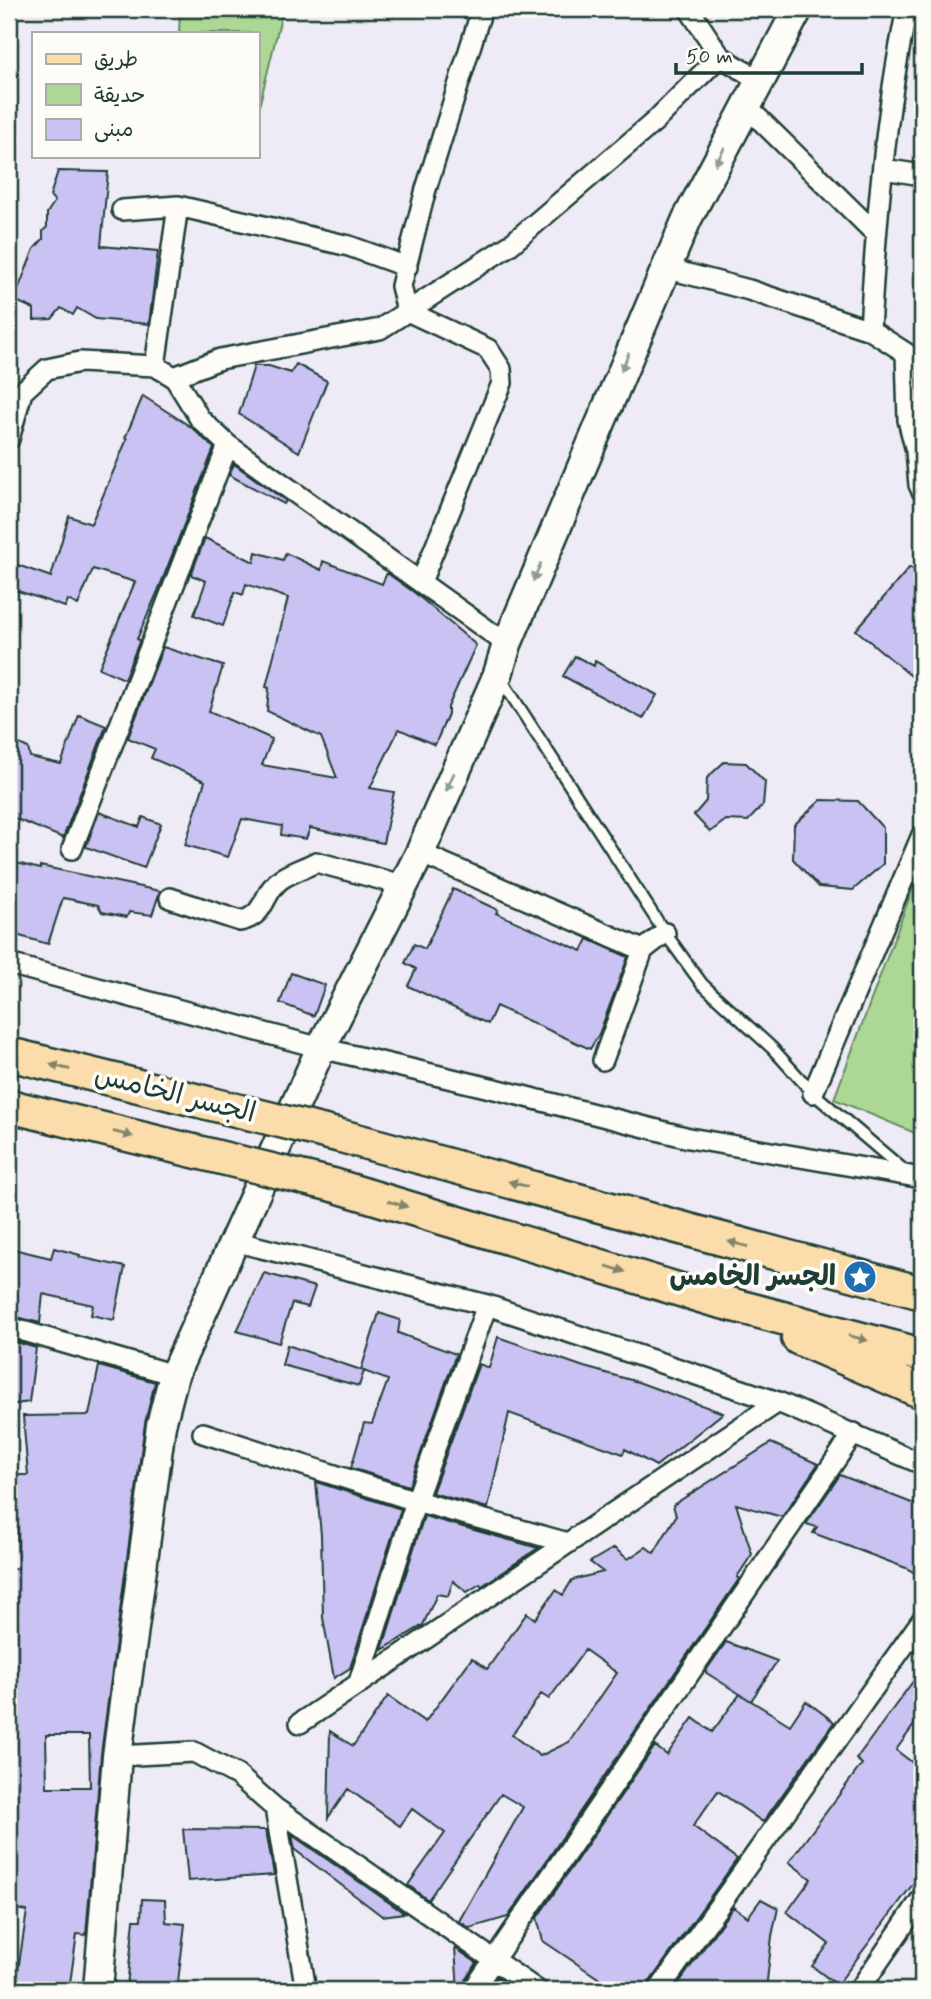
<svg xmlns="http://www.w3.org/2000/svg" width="931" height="1999" viewBox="0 0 931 1999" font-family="Mynerve,'Playpen Sans Arabic',sans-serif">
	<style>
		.green { fill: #acd795; stroke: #668a64; stroke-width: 2 }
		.building { fill: #cbc2f4; stroke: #1f3d34; stroke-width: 2; fill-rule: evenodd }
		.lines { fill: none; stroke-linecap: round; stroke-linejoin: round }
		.lane-casing { stroke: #1f3d34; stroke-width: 15 }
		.street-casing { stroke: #1f3d34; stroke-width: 24 }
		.secondary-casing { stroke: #1f3d34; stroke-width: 33 }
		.primary-casing { stroke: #1f3d34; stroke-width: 37 }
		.lane { stroke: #fdfcf7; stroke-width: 10 }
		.street { stroke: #fdfcf7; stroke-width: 19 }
		.secondary { stroke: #fdfcf7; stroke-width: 28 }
		.primary { stroke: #fbddab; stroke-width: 32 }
		.primary-bridge-casing { stroke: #1f3d34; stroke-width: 37; stroke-linecap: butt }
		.primary-bridge { stroke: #fbddab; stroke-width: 32 }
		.oneway { fill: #8e9c96 }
		.oneway2 { fill: #82856a }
		.labels { text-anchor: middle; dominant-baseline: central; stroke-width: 7; stroke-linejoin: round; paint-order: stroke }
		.street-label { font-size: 28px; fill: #1f3d34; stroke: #fdfcf7 }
		.poi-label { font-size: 28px; font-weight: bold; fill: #1f3d34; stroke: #fdfcf7; text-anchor: end }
	</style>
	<rect width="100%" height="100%" fill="#eeebf6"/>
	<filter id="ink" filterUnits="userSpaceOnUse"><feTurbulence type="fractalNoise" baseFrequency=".0143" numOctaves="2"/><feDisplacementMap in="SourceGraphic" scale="14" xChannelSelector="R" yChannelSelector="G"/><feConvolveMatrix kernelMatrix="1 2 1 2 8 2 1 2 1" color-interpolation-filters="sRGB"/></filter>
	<g filter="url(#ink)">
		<!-- green -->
		<path class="green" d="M180,9h103l-26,106v-82h-78z
			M922,864v272l-88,-37z"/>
		<!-- building -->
		<path class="building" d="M58,171l50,1 -7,74 57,5 -9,73 -53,-5 -19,-11 -4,7 -12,-7 -9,11 -18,1v-11l-20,-9 20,-51 9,-10v-8l4,-4v-14l8,-12 -5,-5z
			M296,364l31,17 -28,71 -60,-38 15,-48h15l22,7z
			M143,396l48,31 23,21 -56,143 -21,48 3,1 -16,39 -25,-11 36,-86 -42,-13 -15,36 -10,-5 -3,7 -56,-19v-26l42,15 18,-61 22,8 36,-85 -2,-1z
			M234,464l52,37 -2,3 -55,-29z
			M205,538l49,24 2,-10 27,8 3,-7 35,17 2,-9 59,23 5,-11 28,20 61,52 -28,62v7l-13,31 -36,-16 -29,59 24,4 -11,51 -73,-15 -4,11 -25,-4 1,-9 -40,-7 -14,38 -43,-12 20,-64 -54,-23 4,-9 -27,-11 35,-91 60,19 -14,45 63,28 -10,26 75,13 -16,-41 -54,-26 2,-23 -3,-1 22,-89 -42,-14 -3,11 -8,-3 -12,34 -29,-11 12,-34 -15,-6z
			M910,567l12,10v108l-66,-55z
			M575,656l19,10 1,-5 62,34 -14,24 -80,-43z
			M79,715l27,11 -43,112 -54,-22v-77l19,9 2,9 31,7z
			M724,762l22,1 19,19 -2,23 -15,16 -22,-1 -16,12 -16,-17 12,-14 1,-23z
			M821,800l37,1 25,27v36l-30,26 -34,-3 -26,-28 1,-34z
			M99,812l40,15 4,-10 18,7 -17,44 -58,-21z
			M9,861l31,8v-3l120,25 -8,24 -23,-3 -2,5 -25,-5 -4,-7 -35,-7 -15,46 -39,-11z
			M453,889l45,21 -2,3 86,38 6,-12 40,18 -29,77 -9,15 -94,-43 -8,18 -80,-38 8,-17 -11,-6 9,-19 11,5z
			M291,973l34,12 -11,31 -34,-13z
			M9,1248l42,10 3,-10 26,7 -1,2 46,10 -11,53 -23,-5 2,-10 -50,-11 -3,29 -31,-8z
			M264,1273l51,14 -7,20 -16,-4 -13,40 -42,-12z
			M379,1313l21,7 -2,13 58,21 -47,132 -58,-18 13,-45 8,1 16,-44 -27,-10z
			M498,1337l86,30 54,15 85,31 -67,53 -31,-17 -2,5 -114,-41 -21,95 -56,-15 47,-129 10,4z
			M9,1340l27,8 -7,54 -20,3z
			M287,1345l77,26 -5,15 -77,-21z
			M99,1366l56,16 -10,41 -44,331 -15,181 -9,-1 -8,56h-54l12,-79 -18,-3v-339h9l-1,-42 -8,1v-53h19l-5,-59 66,-1zM46,1735h43l1,52h-43z
			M771,1443l47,21 -36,53 -46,-13 16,50 -15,23 2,2 -231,338 -38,11 -11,-7 64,-114 -22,-13 -73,106 -20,-15 37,-52 -33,-24 -12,17 -52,-37 -20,29 2,-87 23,15 35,-50 37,26 47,-64 15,11 40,-56 8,6 21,-29 7,5 9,-15 31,-8 -13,-10 24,-14 14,11 18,-12 8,6 22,-37 -3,-11zM585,1650l32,23 -48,69 -29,14 -28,-21 29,-41 8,5z
			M840,1475l82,32v70l-16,-9 -93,-35 4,-6 -11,-3z
			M316,1482l85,27 -51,159 -16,10 -11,-60 -2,-83z
			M424,1516l114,32 -56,38 -2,-2 -13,8 -14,-11 -5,15 -11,-2 -14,31 -41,25z
			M726,1642l51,19 -26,40 -46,-29z
			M922,1669v45l-26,36 26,20v102l-85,113 -25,-19 17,-22 -42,-32 24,-33 -22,-17 73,-98 -6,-5z
			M740,1694l50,31 16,-24 28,21 -71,100 -45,-31 -25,35 44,33 -88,124 -2,7h-31l-73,-49 -6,-23 118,-172 12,9 26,-37 19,14z
			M183,1829l83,1 8,45 -86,6z
			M292,1835l112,78 -22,3 -87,-66z
			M142,1899l23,1 1,22 19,2 -8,66h-33l-17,-4 7,-66h7z
			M761,1899l17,9 -6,28 -6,54h-92l59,-83 15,10z
			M455,1948l22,15 -14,20 -2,7h-3z
			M497,1977l19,13h-28z"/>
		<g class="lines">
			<defs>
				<path id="lane" d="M501,679l164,254 37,51 70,64 41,45 93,79"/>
				<path id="street" d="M689,9l31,47
					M746,106l129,127
					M883,169l39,6
					M122,210l56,-4 171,40 58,21
					M665,268l84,22 121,40 36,23 2,67 8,31 3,34 3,6
					M870,330c6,-107 15,-216 37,-321
					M155,366l23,-160
					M174,377l46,-18 160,-30 130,-84 144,-123 66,-66 40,25
					M9,439l13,-47 25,-23 33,-7 75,4 19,11 26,42 28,26 279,199
					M421,582l81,-199 -1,-14 -13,-20 -81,-38 -6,-25 25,-97 56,-180
					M72,849l156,-404
					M420,853l223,97
					M170,898l70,23c27,-5 22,-29 41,-42 10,-7 24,-11 35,-17l86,23
					M9,964l312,84 178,42 190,48 233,40
					M603,1060l40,-110 22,-17
					M813,1093l109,-258
					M234,1241l253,64 291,97 144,62
					M9,1327l165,48
					M203,1433l213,68 152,42
					M358,1685l58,-184 71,-196
					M300,1723l478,-321
					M117,1756l77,-4 43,23 38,33 262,182
					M275,1808l31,182
					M473,1990l381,-557
					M659,1990l263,-370
					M859,1990l63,-92"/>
				<path id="secondary" d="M98,1990l19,-234 44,-331 13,-50 147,-327 99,-195 78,-179 9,-30 180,-425 111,-210"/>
				<path id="primary" d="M341,1136l581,157
					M333,1185l374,113 215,57
					M798,1338l124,54"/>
			</defs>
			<!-- lane casing -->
			<use href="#lane" class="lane-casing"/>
			<!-- street casing -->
			<use href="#street" class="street-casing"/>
			<!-- secondary casing -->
			<use href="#secondary" class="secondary-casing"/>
			<!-- primary casing -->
			<use href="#primary" class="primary-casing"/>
			<!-- lane -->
			<use href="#lane" class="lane"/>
			<!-- street -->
			<use href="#street" class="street"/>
			<!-- secondary -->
			<use href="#secondary" class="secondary"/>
			<!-- primary -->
			<use href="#primary" class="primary"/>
			<defs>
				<path id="primary-bridge" d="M9,1054l332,82
					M9,1106l324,79"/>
			</defs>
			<!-- primary-bridge casing -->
			<use href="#primary-bridge" class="primary-bridge-casing"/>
			<!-- primary-bridge -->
			<use href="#primary-bridge" class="primary-bridge"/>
		</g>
		<!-- one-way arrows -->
		<defs><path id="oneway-solid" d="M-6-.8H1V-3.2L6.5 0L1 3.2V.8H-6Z" transform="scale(1.75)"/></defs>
		<g class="oneway">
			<use href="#oneway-solid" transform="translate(720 156) rotate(118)"/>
			<use href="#oneway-solid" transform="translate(625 362) rotate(113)"/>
			<use href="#oneway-solid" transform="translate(537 572) rotate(113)"/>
			<use href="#oneway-solid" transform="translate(450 782) rotate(114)"/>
		</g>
		<g class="oneway2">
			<use href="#oneway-solid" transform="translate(60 1067) rotate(-166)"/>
			<use href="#oneway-solid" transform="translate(123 1134) rotate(14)"/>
			<use href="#oneway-solid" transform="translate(518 1184) rotate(-165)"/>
			<use href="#oneway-solid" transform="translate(398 1204) rotate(16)"/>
			<use href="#oneway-solid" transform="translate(738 1244) rotate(-165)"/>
			<use href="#oneway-solid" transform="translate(616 1269) rotate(17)"/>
			<use href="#oneway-solid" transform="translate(858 1338) rotate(15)"/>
		</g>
	</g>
	<!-- icons -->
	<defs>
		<symbol id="sight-disc" viewBox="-11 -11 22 22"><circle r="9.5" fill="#1f6fb2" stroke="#fdfcf7"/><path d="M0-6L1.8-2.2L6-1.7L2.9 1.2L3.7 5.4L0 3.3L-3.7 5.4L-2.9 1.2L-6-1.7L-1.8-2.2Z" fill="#fff"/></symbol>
	</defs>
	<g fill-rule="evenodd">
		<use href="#sight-disc" x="841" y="1258" width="38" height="38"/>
	</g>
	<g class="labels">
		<!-- street labels -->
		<g class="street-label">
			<text transform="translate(175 1095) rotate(14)">الجسر الخامس</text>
		</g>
		<!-- poi labels -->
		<g class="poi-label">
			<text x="836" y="1277">الجسر الخامس</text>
		</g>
	</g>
	<!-- margin -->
	<rect width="931" height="1999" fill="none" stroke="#fdfcf7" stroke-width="35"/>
	<rect x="18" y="18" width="896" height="1964" fill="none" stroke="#1f3d34" stroke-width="2.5" filter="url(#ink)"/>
	<!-- legend -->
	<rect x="32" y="32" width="228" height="126" fill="#fdfcf7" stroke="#a4b0a9" stroke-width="2"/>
	<rect x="46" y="54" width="35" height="10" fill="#fbddab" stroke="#a4b0a9" stroke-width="2"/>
	<text x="94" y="66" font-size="21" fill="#1f3d34">طريق</text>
	<rect x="46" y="84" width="35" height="21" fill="#acd795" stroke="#a4b0a9" stroke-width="2"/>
	<text x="94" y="102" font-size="21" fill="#1f3d34">حديقة</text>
	<rect x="46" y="119" width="35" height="21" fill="#cbc2f4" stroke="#a4b0a9" stroke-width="2"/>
	<text x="94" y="136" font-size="21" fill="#1f3d34">مبنى</text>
	<!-- scale -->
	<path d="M676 63v10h186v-10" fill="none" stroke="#1f3d34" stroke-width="3.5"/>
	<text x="686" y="63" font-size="21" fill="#1f3d34" stroke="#fdfcf7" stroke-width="5" paint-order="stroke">50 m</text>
</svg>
